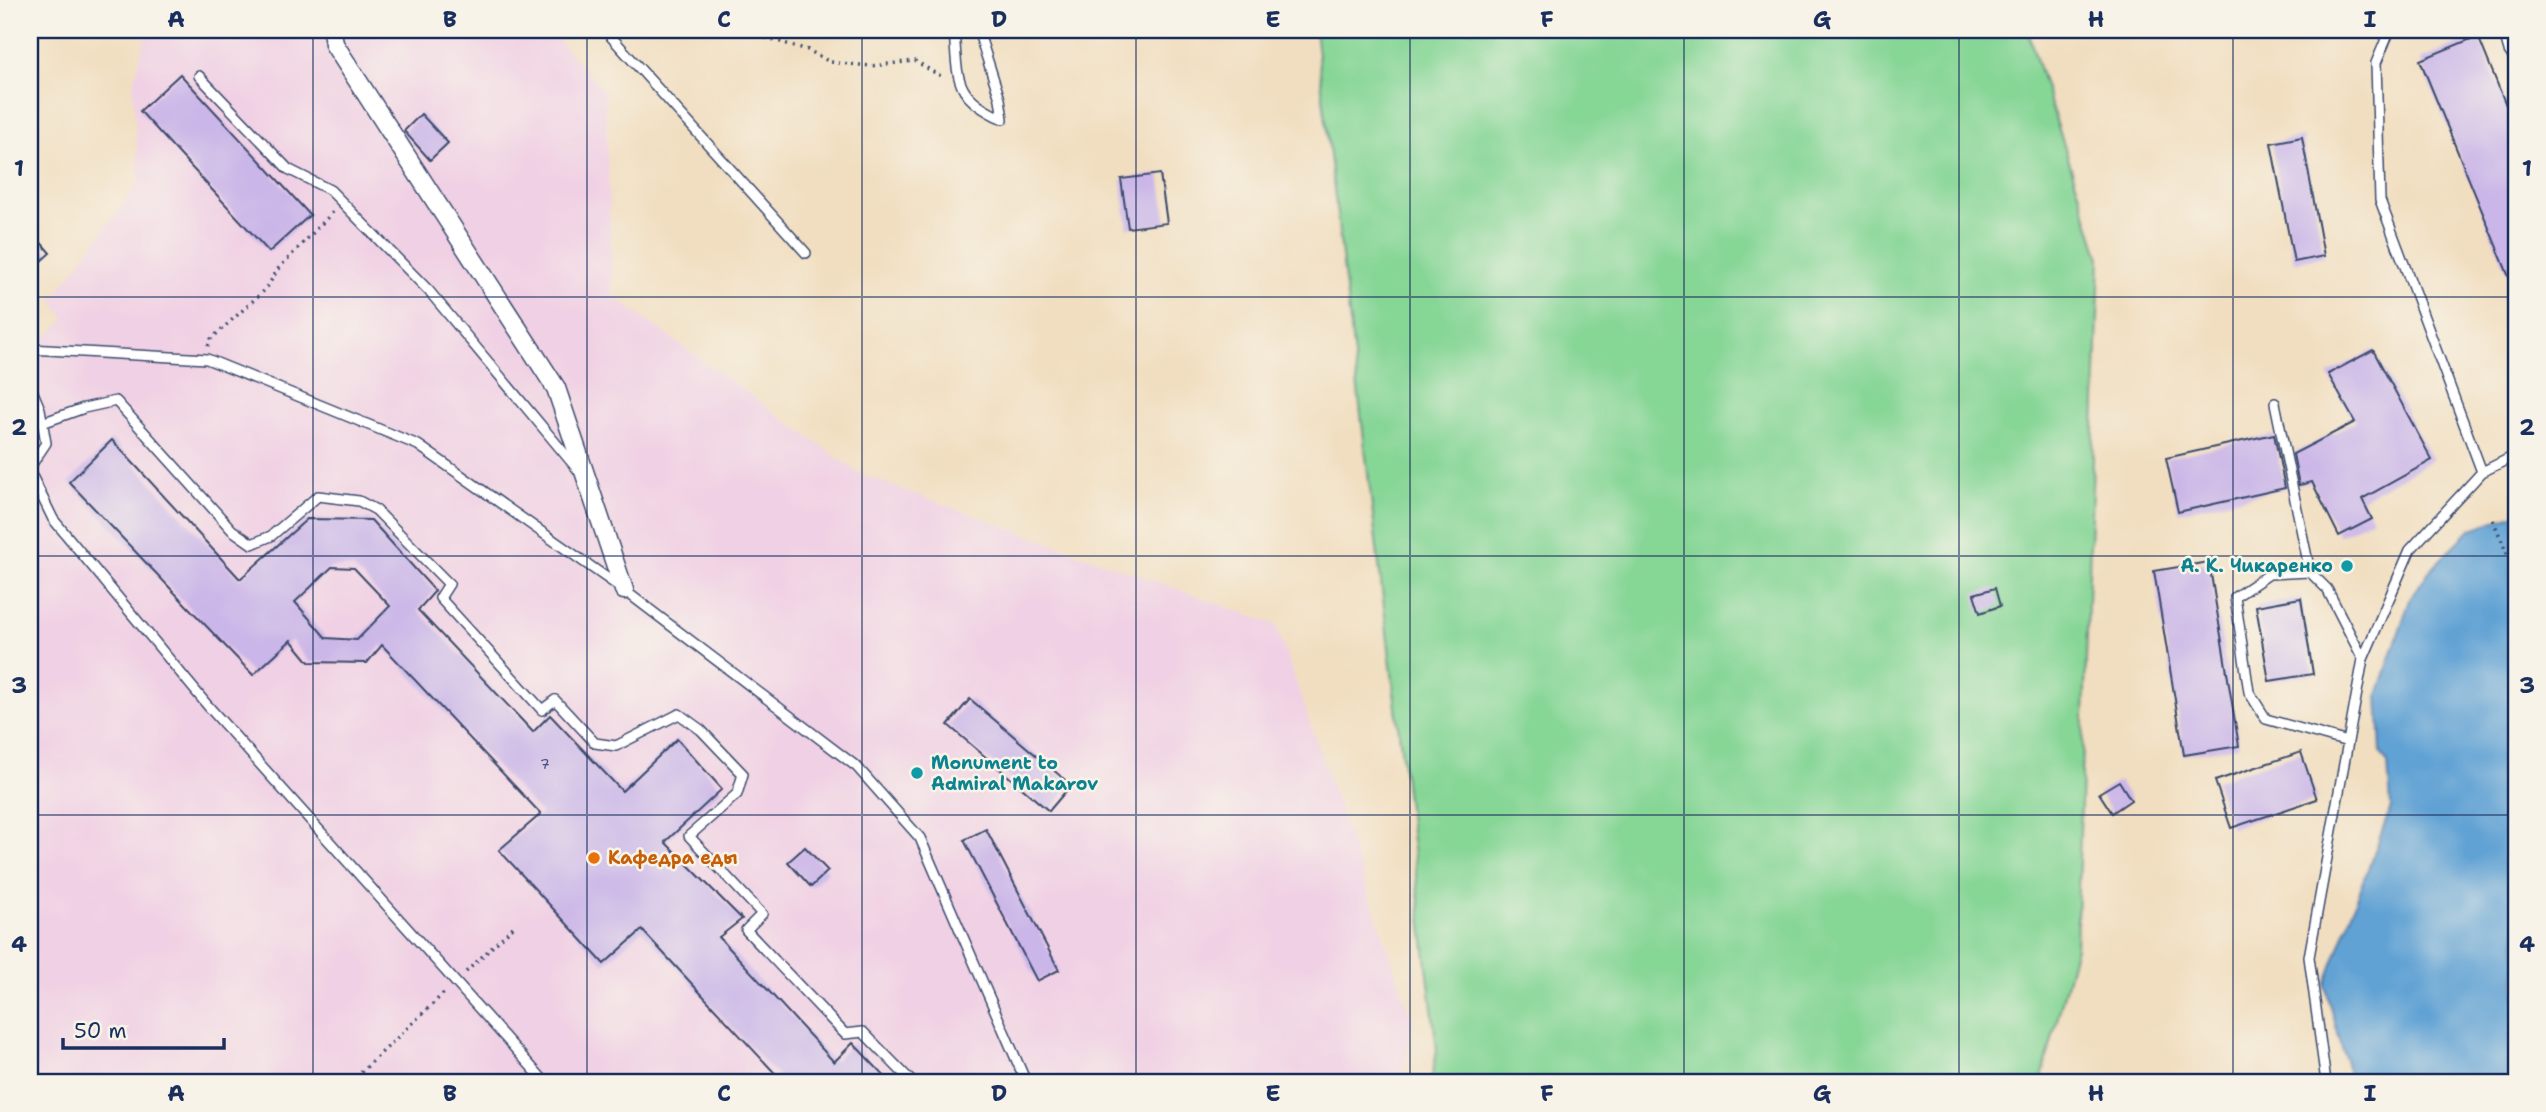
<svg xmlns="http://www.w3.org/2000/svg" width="2546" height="1112" viewBox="0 0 2546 1112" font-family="'Shantell Sans',sans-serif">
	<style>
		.built { fill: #f0d0e4 }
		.green { fill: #86d696; stroke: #50827a; stroke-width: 2 }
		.water { fill: #61a2d4; stroke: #3e6899; stroke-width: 2 }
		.building { fill: #cab6e8; fill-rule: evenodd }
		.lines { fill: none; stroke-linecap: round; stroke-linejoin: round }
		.lane-casing { stroke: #3b496d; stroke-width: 12 }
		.street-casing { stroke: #3b496d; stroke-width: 21 }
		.path { stroke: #3b496d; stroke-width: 3.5; stroke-dasharray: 2 5; stroke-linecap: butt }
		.lane { stroke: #fff; stroke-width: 9 }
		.street { stroke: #fff; stroke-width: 18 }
		.grid { fill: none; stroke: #1b2f5e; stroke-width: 2; stroke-opacity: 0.55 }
		.culture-dot { fill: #0f9aa8; stroke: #f7f3e8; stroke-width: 2.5 }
		.food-dot { fill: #e8710a; stroke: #f7f3e8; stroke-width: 2.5 }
		.labels { text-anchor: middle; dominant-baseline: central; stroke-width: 5; stroke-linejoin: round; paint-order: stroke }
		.number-label { font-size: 14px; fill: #475180 }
		.culture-label { font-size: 18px; font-weight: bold; fill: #0d838f; stroke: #f7f3e8; text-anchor: end }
		.food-label { font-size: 18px; font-weight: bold; fill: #c56008; stroke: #f7f3e8; text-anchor: start }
		.neatline { fill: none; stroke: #1b2f5e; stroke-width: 2.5 }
		.grid-label { font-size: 23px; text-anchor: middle; font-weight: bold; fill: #1b2f5e }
	</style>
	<rect width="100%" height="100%" fill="#f7f3e8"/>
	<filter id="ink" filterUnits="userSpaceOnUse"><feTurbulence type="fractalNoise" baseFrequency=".0143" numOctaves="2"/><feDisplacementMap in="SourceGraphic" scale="14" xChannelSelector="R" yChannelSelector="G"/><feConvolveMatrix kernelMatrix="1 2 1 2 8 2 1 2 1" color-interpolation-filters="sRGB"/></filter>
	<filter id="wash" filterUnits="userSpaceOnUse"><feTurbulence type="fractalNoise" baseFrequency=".00686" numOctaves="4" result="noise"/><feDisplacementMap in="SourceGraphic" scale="28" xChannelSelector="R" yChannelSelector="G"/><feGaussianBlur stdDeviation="1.57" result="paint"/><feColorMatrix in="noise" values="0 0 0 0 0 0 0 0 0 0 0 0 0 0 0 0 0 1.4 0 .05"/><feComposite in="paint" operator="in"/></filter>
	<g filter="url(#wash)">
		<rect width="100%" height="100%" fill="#f1dec0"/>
		<!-- built -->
		<path class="built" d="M147,30h402l56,62 8,204 247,178 416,151 137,397 -12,60h-1371v-729l35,-34 -13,-19 87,-117 -6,-97z"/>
		<!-- green -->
		<path class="green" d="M1315,30h712l73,228 -24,689 -35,135h-610l6,-32z"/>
		<!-- water -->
		<path class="water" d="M2516,514v568h-165l-26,-97 66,-178 -3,-43 -7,-11 -3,-58 32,-96 20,-29 41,-41z"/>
		<g id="blocks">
			<!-- building -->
			<path class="building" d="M2478,36l38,94v164l-96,-234z
				M180,74l130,141 -41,37 -129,-141z
				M421,114l27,29 -18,17 -26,-29z
				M2302,137l22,119 -30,6 -23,-119z
				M1160,174l7,49 -39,5 -7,-49z
				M30,230l20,23 -20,18z
				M2373,350l59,110 -70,39 10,20 -33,17 -27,-54 -13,3 -6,-31 62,-32 -27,-48z
				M2274,434l11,54 -107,24 -12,-54z
				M112,440l128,139 67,-60 64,1 64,71 -17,19 115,122 17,-17 72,76 55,-52 45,50 -57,53 77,77 -23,18 115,125 19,-19 37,39h-107l-141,-152 -38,34 -105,-114 42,-36 -159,-169 -15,18 -58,-1 -18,-22 -38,35 -184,-193zM332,567l22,1 36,38 -33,34 -31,-2 -31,-36z
				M2209,562l30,184 -55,9 -30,-184z
				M1995,588l5,18 -20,7 -6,-19z
				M2301,598l12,76 -44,7 -13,-75z
				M970,699l101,86 -22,26 -101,-86z
				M2301,752l16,47 -86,29 -16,-47z
				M2119,781l12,19 -19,13 -13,-20z
				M986,829l73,141 -22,11 -73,-141z
				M805,847l23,24 -17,16 -23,-25z"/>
		</g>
	</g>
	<g filter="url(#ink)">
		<use href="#blocks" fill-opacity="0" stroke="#3b496d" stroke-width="2"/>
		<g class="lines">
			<defs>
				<path id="lane" d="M605,30l201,223
					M954,30c4,49 -1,67 49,89l-3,-20 -22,-69
					M2390,30l-14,33 4,137 102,272
					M2503,30l6,21 7,10
					M199,76l89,93 42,21 99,101 150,180
					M30,349l177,10 211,86 206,145 233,177 63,71 106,244
					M30,385l10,24 6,34 -16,24
					M2275,403l35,169
					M42,423l42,-15 32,-7 116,129 20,14 19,-8 47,-40 41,5 17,9 73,74 -9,14 102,112 13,-10 40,43 21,3 63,-32 22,16 42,44 -6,20 -48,42 73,78 -16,16 99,104 18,-2 49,50
					M30,472l23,47 155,187 337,376
					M2348,742l-82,-23 -17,-27 -14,-95 34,-23 41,-2 17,17 36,70
					M2326,1082l-17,-125 54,-298 47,-109 72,-78 34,-17"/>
				<path id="street" d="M332,30l2,14 222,344 68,202"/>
			</defs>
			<!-- lane casing -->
			<use href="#lane" class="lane-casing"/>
			<!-- street casing -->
			<use href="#street" class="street-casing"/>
			<!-- path -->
			<path class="path" d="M739,30l69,20 22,12 40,4 45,-5 29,17
				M208,346l3,-7 55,-50 12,-20 55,-57
				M2493,520l23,55
				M466,972l49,-47
				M351,1082l94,-90"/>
			<!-- lane -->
			<use href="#lane" class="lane"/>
			<!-- street -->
			<use href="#street" class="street"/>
		</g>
	</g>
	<!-- grid -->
	<path class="grid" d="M313,30v1052M587,30v1052M862,30v1052M1136,30v1052M1410,30v1052M1684,30v1052M1959,30v1052M2233,30v1052M30,297h2486M30,556h2486M30,815h2486"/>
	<!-- markers -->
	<g class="culture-dot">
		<circle cx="2347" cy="566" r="7"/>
		<circle cx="917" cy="773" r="7"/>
	</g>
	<circle class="food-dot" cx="594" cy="858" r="7"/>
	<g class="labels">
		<!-- number labels -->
		<g class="number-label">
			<text x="545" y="764">7</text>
		</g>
		<!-- culture labels -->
		<g class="culture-label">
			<text x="2333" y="566">А. К. Чикаренко</text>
			<text x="931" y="763" text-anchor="start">Monument to<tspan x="931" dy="21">Admiral Makarov</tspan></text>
		</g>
		<!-- food labels -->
		<g class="food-label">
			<text x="608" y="858">Кафедра еды</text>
		</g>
	</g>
	<!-- margin -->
	<rect width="2546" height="1112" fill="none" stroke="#f7f3e8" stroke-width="77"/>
	<!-- scale -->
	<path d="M63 1038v10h161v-10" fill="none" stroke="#1b2f5e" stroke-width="3.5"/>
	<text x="74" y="1038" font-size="21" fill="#1b2f5e" stroke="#f7f3e8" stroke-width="5" paint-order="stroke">50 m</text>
	<rect x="38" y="38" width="2470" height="1036" class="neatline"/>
	<g class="grid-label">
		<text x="176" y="27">A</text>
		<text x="450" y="27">B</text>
		<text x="724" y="27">C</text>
		<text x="999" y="27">D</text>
		<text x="1273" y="27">E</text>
		<text x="1547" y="27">F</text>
		<text x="1822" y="27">G</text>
		<text x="2096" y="27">H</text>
		<text x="2370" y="27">I</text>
		<text x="19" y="176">1</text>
		<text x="2527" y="176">1</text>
		<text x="19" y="435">2</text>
		<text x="2527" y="435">2</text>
		<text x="19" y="693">3</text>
		<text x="2527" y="693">3</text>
		<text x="19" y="952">4</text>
		<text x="2527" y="952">4</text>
		<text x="176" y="1101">A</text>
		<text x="450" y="1101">B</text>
		<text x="724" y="1101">C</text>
		<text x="999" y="1101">D</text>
		<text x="1273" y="1101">E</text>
		<text x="1547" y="1101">F</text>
		<text x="1822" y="1101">G</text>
		<text x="2096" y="1101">H</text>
		<text x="2370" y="1101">I</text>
	</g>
</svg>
